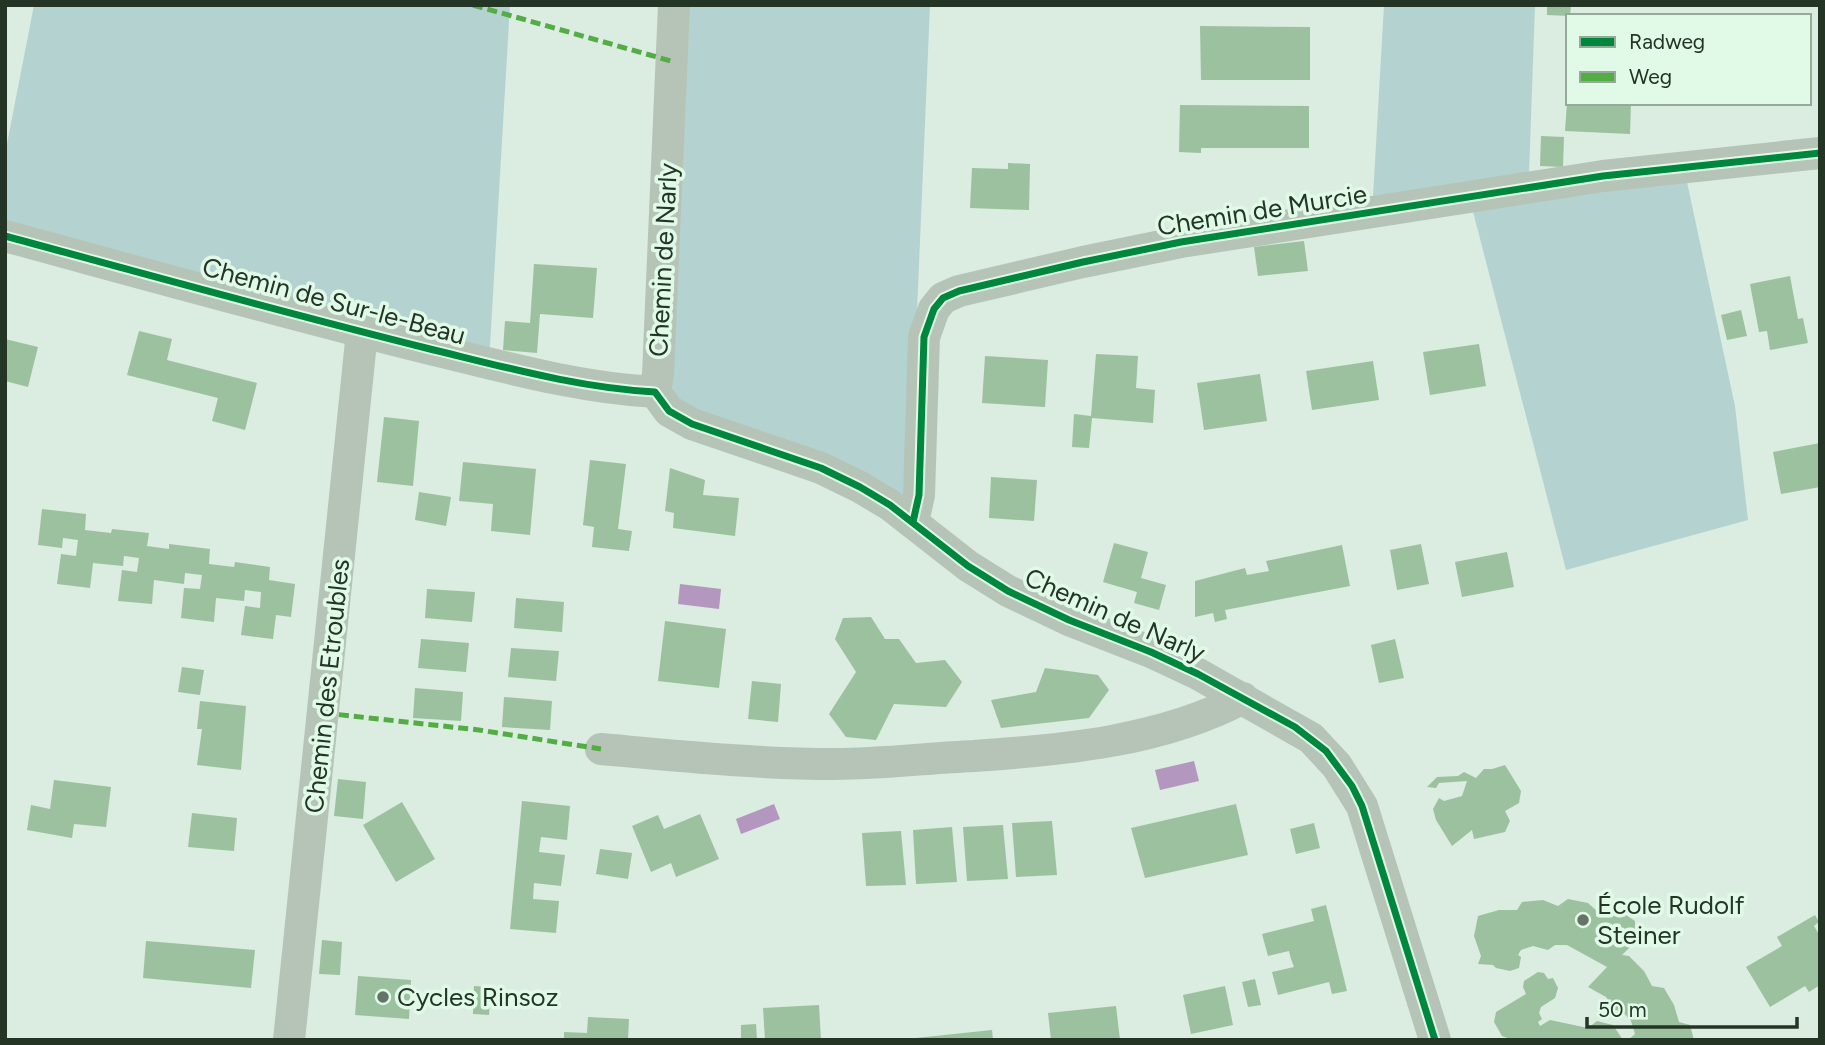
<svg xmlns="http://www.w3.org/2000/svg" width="1825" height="1045" viewBox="0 0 1825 1045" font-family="Figtree,sans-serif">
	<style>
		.green { fill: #b4d3d0 }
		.water { fill: #b497bf }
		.building { fill: #9cc19e }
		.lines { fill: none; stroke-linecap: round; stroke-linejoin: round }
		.minor { stroke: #b6c4b8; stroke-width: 32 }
		.quiet { stroke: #53ac44; stroke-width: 5; stroke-dasharray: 10 5; stroke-linecap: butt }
		.cycleway-casing { stroke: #e1fae8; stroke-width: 11 }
		.cycleway { stroke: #00873e; stroke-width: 7 }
		.poi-dot { fill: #647466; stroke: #e1fae8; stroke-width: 2.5 }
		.labels { text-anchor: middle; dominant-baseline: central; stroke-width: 7; stroke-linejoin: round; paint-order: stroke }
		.street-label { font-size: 26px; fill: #243425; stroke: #e1fae8 }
		.poi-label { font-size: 26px; fill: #243425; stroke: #e1fae8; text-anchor: start }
	</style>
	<rect width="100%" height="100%" fill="#dbece0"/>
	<!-- green -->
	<path class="green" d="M34,5h476l-21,358 -484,-127v-82z
		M685,5h245l-13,307 -13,184 -224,-93 -13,-25z
		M1384,5h151l-6,169 -156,23z
		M1687,182l48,224 13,114 -182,50 -95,-366z"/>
	<!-- water -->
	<path class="water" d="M680,584l41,5 -2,20 -41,-5z
		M1194,761l5,20 -39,9 -5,-20z
		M774,804l6,15 -39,15 -5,-15z"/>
	<!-- building -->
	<path class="building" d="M1547,5h24l-1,11 -23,-1z
		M1200,26l110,1v53h-109z
		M1567,103h64l-1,31 -65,-3z
		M1180,105l129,1v42h-108v5l-22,-1z
		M1541,136l23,1 -1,30 -23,-1z
		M1008,163l22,1 -1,46 -59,-2 2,-40 36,1z
		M1304,241l4,30 -50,5 -4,-29z
		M534,264l63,4 -4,50 -53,-4 -3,39 -34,-3 2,-29 25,2z
		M1790,276l8,43 5,-1 5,25 -38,7 -3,-19 -8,1 -9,-48z
		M1741,310l6,26 -20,4 -6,-25z
		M139,331l33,8 -5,21 90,23 -12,47 -33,-9 6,-23 -91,-23z
		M5,339l33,8 -10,40 -23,-6z
		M1479,344l7,42 -56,9 -7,-43z
		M1096,354l42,2 -2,32 19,2 -2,33 -61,-5 -3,30 -17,-1 2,-33 17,2z
		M985,356l63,4 -3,47 -63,-4z
		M1373,361l6,39 -67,10 -6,-39z
		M1260,374l7,47 -63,9 -7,-47z
		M384,417l35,4 -6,65 -36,-4z
		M1820,443v44l-39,7 -8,-42z
		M590,460l36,4 -8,65 14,2 -3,20 -37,-4 2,-20 -11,-2z
		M463,462l73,7 -6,66 -39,-4 2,-27 -34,-3z
		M670,468l35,12 -2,15 36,3 -4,38 -62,-8 1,-15 -9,-2z
		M991,477l46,3 -3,41 -45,-3z
		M419,492l32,5 -5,29 -31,-6z
		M42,509l44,5 -1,16 26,3 1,-4 37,4 -2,13 22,3v-5l41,5 -1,15 25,3 1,-5 35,5 -1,13 26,4 -4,33 -15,-2 -3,24 -32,-4 4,-29 15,2 1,-16 -16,-2 -1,11 -28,-3 -2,24 -33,-4 3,-30 16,1 2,-14 -17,-2 -1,11 -30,-4 -2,24 -34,-3 4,-31 15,2 2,-14 -15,-2 -1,10 -30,-3 -3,25 -33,-4 4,-30 15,2 2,-16 -15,-2 -1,10 -24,-3z
		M1114,543l34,9 -7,26 25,7 -7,25 -25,-7 3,-11 -34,-10z
		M1421,544l8,40 -32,6 -7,-40z
		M1342,545l8,41 -125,24 2,9 -12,3 -2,-9 -18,4v-36l50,-13 2,7 22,-4 -3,-10z
		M1507,552l7,35 -52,10 -7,-35z
		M427,589l48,3 -3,30 -47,-4z
		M516,598l48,4 -2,30 -48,-4z
		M871,617l14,22h14l17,24 29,-3 17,22 -16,25 -52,-3 -18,36 -30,-3 -17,-23 27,-42 -21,-33 8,-21z
		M665,621l61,8 -7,59 -61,-7z
		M421,639l48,4 -3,29 -48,-4z
		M1395,639l9,39 -25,5 -8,-38z
		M511,648l48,3 -3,30 -48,-4z
		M182,667l22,3 -4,25 -22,-3z
		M1045,668l53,7 11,15 -20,28 -88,10 -10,-28 45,-8z
		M752,681l29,3 -3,38 -30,-3z
		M415,688l48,4 -2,29 -48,-3z
		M504,697l48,4 -2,29 -48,-3z
		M200,701l46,5 -5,64 -44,-5 5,-36h-5z
		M1505,765l16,26 -2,12 -14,8 5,10 -5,11 -31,7 -2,-9 -20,16 -16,-26 -3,-11 6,-11 5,3 18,-5 5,-15 -28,2 -3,5 -9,-1 10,-10 21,-1 6,-4 12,6 8,-9h8z
		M338,779l28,3 -3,37 -29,-3z
		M54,780l57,7 -5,40 -32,-3 -2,14 -45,-8 4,-25 19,4z
		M522,801l48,5 -3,34 -26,-3 -2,15 26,3 -4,31 -27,-3 -1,16 26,2 -3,32 -46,-4z
		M402,802l33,57 -39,23 -33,-57z
		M1236,804l12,51 -103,23 -14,-50z
		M192,813l45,5 -3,33 -46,-4z
		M700,814l19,45 -43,18 -5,-14 -20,9 -19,-46 26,-11 6,14z
		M1052,821l5,54 -41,2 -4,-54z
		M1314,823l6,25 -24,6 -6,-25z
		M1003,825l5,54 -41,2 -4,-54z
		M952,827l5,55 -41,2 -3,-54z
		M901,831l5,54 -40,1 -4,-53z
		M600,849l32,4 -4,26 -32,-5z
		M1568,899l20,4 11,10 21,-2 15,10v21l-13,13 7,1 15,15 8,15 12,2 10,17 5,17 11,3 4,15h-66l7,-6 -4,-13 -9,-10 -7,-1 -9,-13 -18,-10 19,-20 -40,-22h-12l-7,5 -15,-4 -12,4 -3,5 3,2 -2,11 -9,3 -14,-3 -3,-3 -15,-1 3,-8 -7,-20 4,-20 21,-6h18l5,-8 21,-2 15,6z
		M1326,905l21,86 -15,3 -3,-12 -51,13 -6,-23 22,-5 -3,-8 -2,-8 -21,5 -6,-22 52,-13 -3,-12z
		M1815,915l4,7 -5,4 6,10v49l-11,7 -4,-6 -35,21 -24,-40 36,-21 -5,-9z
		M322,940l20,2 -2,33 -21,-1z
		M146,941l109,9 -4,38 -108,-10z
		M1538,972l6,1 4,6 5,-1 5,10 -3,10 -14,9 -2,6 3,6 -4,3 2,4 10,-6 38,8 9,-7 16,4 10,15h-110l-11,-4 -8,-14 2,-10 30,-18 -3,-7 1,-6z
		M358,976l53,4 -2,39 -54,-4z
		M1255,979l6,26 -13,2 -6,-25z
		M474,986l17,1 -2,28 -16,-1z
		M1225,986l8,39 -42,9 -8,-39z
		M819,1005l2,35h-56l-2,-32z
		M1116,1006l4,34h-69l-3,-27z
		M588,1017l41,2 -1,21h-64v-8l23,1z
		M756,1024l1,16h-16v-15z
		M992,1030l1,10h-77v-2z"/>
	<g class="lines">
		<!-- minor -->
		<path class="minor" d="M674,5l-16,369 -3,18 14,19 23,13 129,44 39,19 30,18 78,61 40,25 61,29 82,32 47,22 113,64 26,28 25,40 73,234
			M5,236c140,38 280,77 421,112 75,18 152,40 229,44
			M913,522l6,-27 5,-158 10,-28 9,-11 16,-7 124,-29 98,-20 422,-66 217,-23
			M601,749c78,7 156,15 234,15 46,0 93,-6 139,-8 90,-6 188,-15 269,-58
			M289,1040l73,-708"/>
		<!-- quiet -->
		<path class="quiet" d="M473,5l198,56
			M324,713l155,17 122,19"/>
		<defs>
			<path id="cycleway" d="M5,236c140,38 280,77 421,112 75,18 152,40 229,44l14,19 23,13 129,44 39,19 30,18 78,61 40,25 61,29 82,32 47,22 97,53 31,24 26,35 10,20 73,234
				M913,522l6,-27 5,-158 10,-28 9,-11 16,-7 124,-29 98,-20 422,-66 217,-23"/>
		</defs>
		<!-- cycleway casing -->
		<use href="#cycleway" class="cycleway-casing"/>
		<!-- cycleway -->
		<use href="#cycleway" class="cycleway"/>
	</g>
	<!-- markers -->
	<g class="poi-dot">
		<circle cx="1583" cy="920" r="7"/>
		<circle cx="383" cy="997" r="7"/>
	</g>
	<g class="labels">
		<!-- street labels -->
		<g class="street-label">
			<text transform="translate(1262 210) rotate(-9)">Chemin de Murcie</text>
			<text transform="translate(663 260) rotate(-87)">Chemin de Narly</text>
			<text transform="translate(334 301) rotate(15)">Chemin de Sur-le-Beau</text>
			<text transform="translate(1115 615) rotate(24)">Chemin de Narly</text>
			<text transform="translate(327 686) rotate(-84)">Chemin des Etroubles</text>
		</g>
		<!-- poi labels -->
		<g class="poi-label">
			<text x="1597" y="905">École Rudolf<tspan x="1597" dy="30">Steiner</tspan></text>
			<text x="397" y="997">Cycles Rinsoz</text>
		</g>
	</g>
	<!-- border -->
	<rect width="1825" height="1045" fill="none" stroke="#243425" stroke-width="14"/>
	<!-- legend -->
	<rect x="1566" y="14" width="245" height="91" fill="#e1fae8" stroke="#95ab9a" stroke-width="2"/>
	<rect x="1580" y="37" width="35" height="10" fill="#00873e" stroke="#95ab9a" stroke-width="2"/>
	<text x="1629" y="49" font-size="21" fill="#243425">Radweg</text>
	<rect x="1580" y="72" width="35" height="10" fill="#53ac44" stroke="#95ab9a" stroke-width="2"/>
	<text x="1629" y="84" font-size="21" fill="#243425">Weg</text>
	<!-- scale -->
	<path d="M1587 1017v10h210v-10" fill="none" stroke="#243425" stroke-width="3.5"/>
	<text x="1598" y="1017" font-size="21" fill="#243425" stroke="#e1fae8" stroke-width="5" paint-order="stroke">50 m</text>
</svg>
